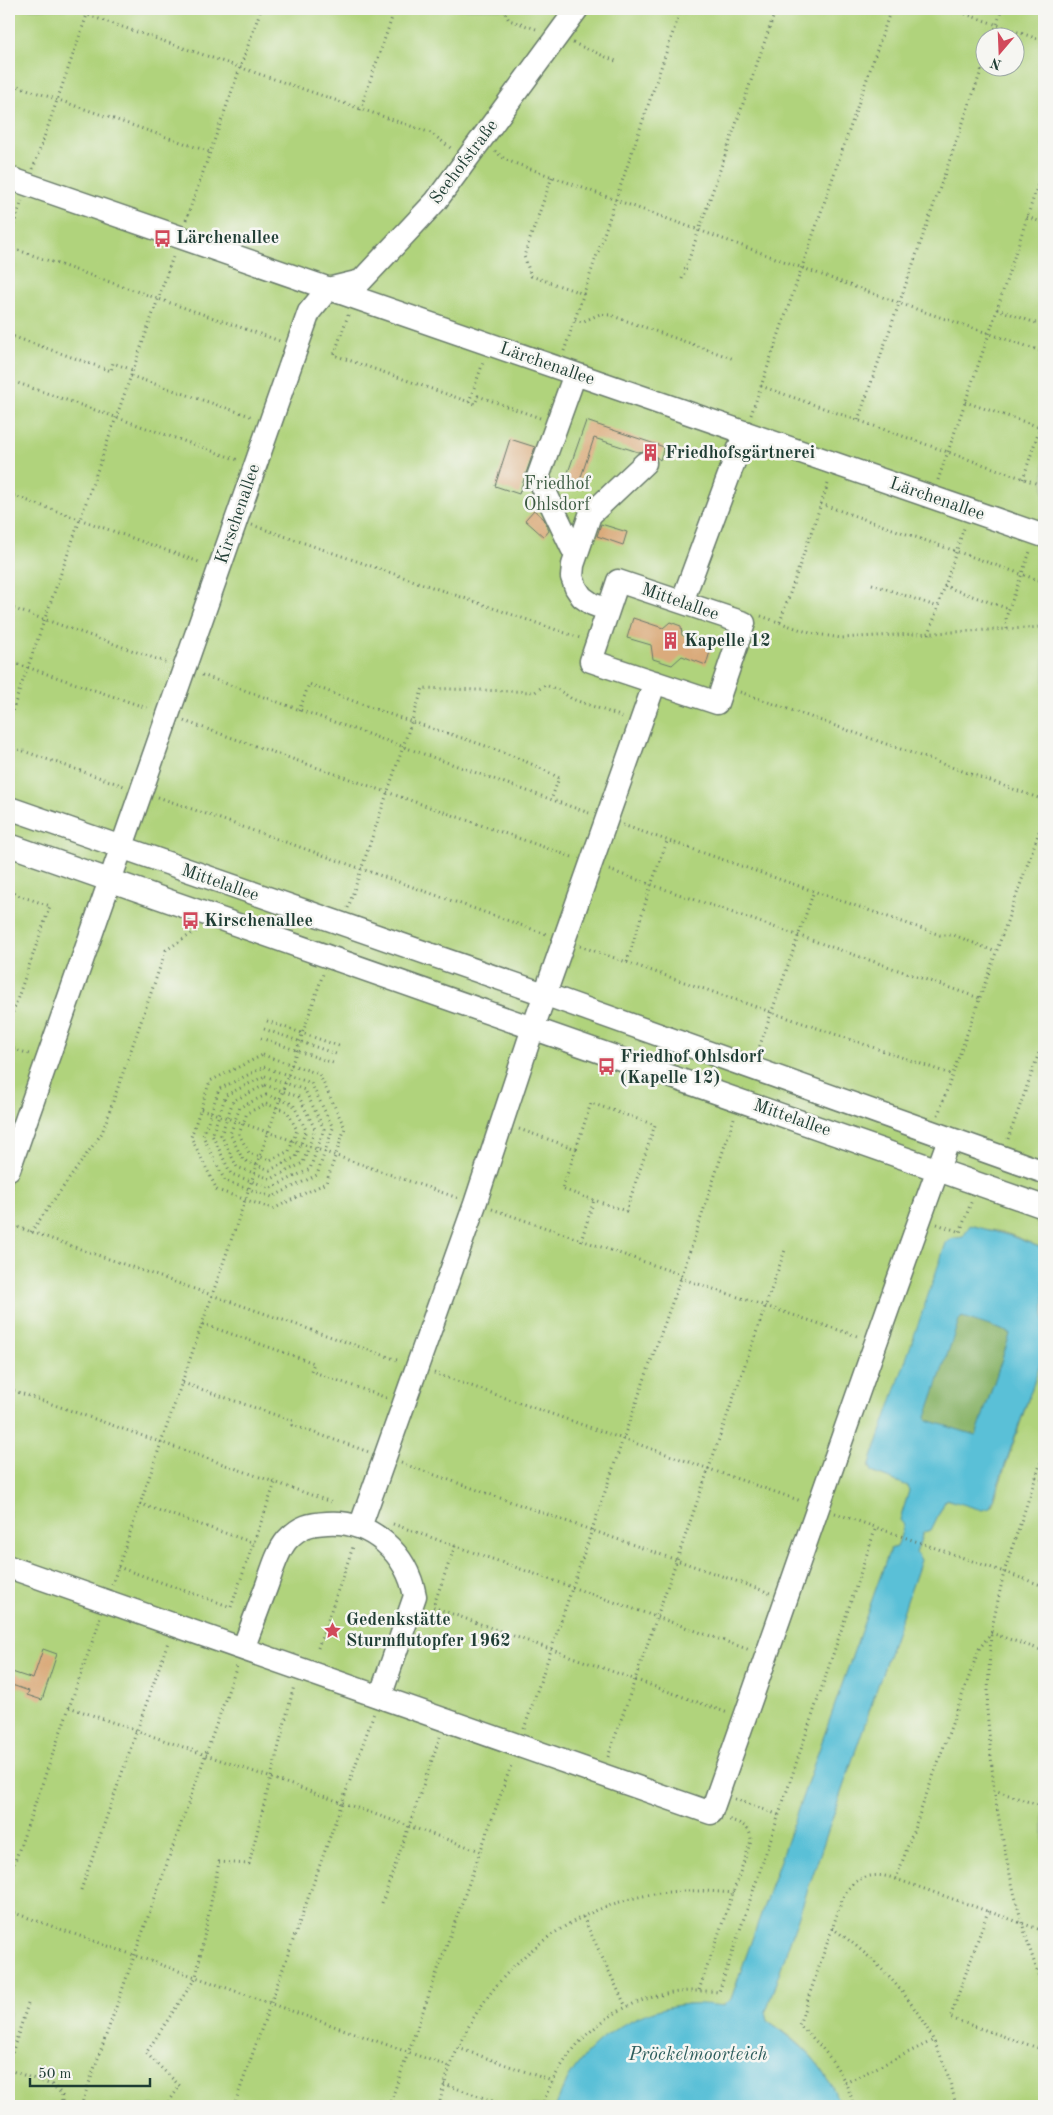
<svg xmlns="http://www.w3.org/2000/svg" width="1053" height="2115" viewBox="0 0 1053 2115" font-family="'Old Standard TT',serif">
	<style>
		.green { fill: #b0d37c; stroke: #688858; fill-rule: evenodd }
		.forest { fill: #8cb56c; stroke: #567950 }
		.water { fill: #5ac0d7; stroke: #3c7e86; fill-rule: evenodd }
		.building { fill: #daab7c }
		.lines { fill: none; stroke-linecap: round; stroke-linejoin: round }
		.minor-casing { stroke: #67796a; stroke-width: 25 }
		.path { stroke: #67796a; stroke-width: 3; stroke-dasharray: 1 4; stroke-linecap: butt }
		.minor { stroke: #fff; stroke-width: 22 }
		.labels { text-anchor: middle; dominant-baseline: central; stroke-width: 5; stroke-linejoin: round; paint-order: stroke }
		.street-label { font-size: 18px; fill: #1f3d34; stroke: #f6f6f2 }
		.poi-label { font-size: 18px; font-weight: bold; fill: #1f3d34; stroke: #f6f6f2; text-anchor: start }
		.park-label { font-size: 18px; fill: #3c5b42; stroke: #f6f6f2 }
		.water-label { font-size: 19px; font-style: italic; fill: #2e5e5d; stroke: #f6f6f2 }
	</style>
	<rect width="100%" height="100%" fill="#f6f6f2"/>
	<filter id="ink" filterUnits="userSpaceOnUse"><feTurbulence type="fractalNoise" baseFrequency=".02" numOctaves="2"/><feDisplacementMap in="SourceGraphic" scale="10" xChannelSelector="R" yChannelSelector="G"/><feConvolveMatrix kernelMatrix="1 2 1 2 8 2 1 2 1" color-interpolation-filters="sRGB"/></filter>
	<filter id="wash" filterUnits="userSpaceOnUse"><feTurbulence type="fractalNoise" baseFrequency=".0096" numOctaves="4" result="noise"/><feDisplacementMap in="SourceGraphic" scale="20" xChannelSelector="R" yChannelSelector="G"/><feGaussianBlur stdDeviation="1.12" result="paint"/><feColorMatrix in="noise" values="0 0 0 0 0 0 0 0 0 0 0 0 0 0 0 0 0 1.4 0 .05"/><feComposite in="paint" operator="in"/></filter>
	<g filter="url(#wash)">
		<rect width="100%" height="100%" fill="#ede8ce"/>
		<!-- green -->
		<path class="green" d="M9,9h1035v1240c-24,-10 -60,-31 -83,-11h-8l-84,228 5,7 34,13 1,5 -9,29 5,5 -8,22 -7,2 -160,453c-10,8 -30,1 -42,2 -59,6 -113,44 -132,102h-547zM986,38h30v30h-30z
			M1044,1353v753h-204c-13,-38 -38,-64 -72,-85l-2,-10 155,-451 -5,-7 7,-21 8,-2 15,-31 46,7z"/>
		<!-- forest -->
		<path class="forest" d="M964,1317l44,15 2,3 -33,98 -2,2 -48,-15 -1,-3 33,-98z"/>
		<!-- water -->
		<path class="water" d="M970,1225l41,11 33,13v104l-54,155 -8,2 -36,-11 -15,31 -8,2 -7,21 5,7 -155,451 2,10c34,24 58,44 72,85h-284c19,-58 73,-97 133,-102 12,-1 23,1 35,2l7,-7 159,-450 7,-2 7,-22 -4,-5 9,-29 -1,-5 -36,-14 -2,-8 76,-221 4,-4 13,-2zM962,1317l46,15 2,3 -33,98 -2,2 -48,-15 -1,-3 33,-97z"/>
		<g id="blocks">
			<!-- building -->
			<path class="building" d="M586,421l78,26 -4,13 -11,-9 -11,1 -44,-14 -17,51 -13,-5z
				M510,439l25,8 -16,47 -24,-8z
				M534,510l10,9 5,12 -5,6 -19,-17z
				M601,524l26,8 -4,13 -26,-9z
				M633,618l30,10 7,-6 11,4 1,9 30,10 -6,20 -24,-9 -10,9 -19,-6 -2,-14 -24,-7z
				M43,1649l14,5 -15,46 -15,-5 2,-4 -20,-7v-13l24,8z"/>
		</g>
	</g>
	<g filter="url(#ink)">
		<use href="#blocks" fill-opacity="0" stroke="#67796a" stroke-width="1"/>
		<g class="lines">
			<defs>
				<path id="minor" d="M9,178l1035,358
					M328,289l33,-8 75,-80 141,-192
					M575,374l-37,103 34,71 6,2
					M618,581l126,42 -27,80 -126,-42z
					M682,602l63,-170
					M608,610l-16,-6 -10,-7 -6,-9 -4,-11 1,-12 17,-50 55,-52
					M9,808l552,192 483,172
					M9,845l1035,362
					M9,1169l300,-857 19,-23
					M360,1527l115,-323 58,-176 122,-346
					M9,1567l702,246c80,-225 156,-451 238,-674
					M243,1649c8,-21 16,-43 24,-64 5,-14 10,-33 20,-45 13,-14 23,-16 40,-17 45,-3 80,31 88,73l-35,101"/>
			</defs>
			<!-- minor casing -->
			<use href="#minor" class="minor-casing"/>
			<!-- path -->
			<path class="path" d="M70,9l361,124 21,16
				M503,9l6,11 30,10
				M951,9l93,32
				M992,38l10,-29
				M573,43l45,19
				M9,83l201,69
				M360,110l35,-101
				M495,151l11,9 404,147 134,45
				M33,169l56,-160
				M552,177l-28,79 7,20 53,18
				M1027,217l17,6
				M186,220l75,-211
				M9,239l13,-38
				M9,247l271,94
				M682,279l94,-270
				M997,309l47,17
				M348,315l-14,40 141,49 3,-8 62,22
				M575,320l7,2 18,-8 10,1 124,44
				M9,335l102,36 2,-8 20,7
				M564,351l117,-342
				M131,376l122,41
				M9,380l229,80
				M761,386l283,100
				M469,402l15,-42
				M965,402l75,25
				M751,415l140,-406
				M858,420l128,-363
				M1023,479l21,-64
				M938,480l51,-146 55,-168
				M9,494l193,69
				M821,504l223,78
				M252,525l328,113
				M872,584l66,23
				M944,586l65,23
				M9,607l159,56
				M761,616l49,17 31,5 203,-11
				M780,622l49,-141
				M1007,629l-1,-12 25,-68
				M929,634l35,-106
				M9,661l141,48
				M202,675l387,138
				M740,692l304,108
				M299,711l10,-27c34,13 69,27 104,38 50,17 100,30 146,56l-8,22
				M9,720l165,-466
				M184,721l391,137
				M9,746l115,40
				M158,797l388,137
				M623,825l317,110h14l42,17
				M609,870l370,128
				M9,892l41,14 -41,117
				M348,908l75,-220 112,4 10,-7 14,5 13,9 51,18
				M580,946l373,129
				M627,962l24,-77 17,-46
				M267,1021l72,25
				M264,1029l72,25
				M261,1038l72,25
				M9,1047l20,7
				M758,1051l56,-160
				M263,1055l56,19 26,54 -19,55 -53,26 -56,-19 -26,-53 19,-56z
				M264,1067l47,16 22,45 -16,47 -45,22 -47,-16 -22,-45 16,-47z
				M265,1076l40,14 19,39 -14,40 -39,19 -40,-14 -19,-39 14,-40z
				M265,1085l34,12 16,32 -12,34 -32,16 -34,-12 -16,-32 12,-34z
				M266,1095l27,9 13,26 -10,27 -26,13 -27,-10 -13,-26 10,-27z
				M266,1104l21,7 10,19 -8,21 -19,9 -21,-7 -10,-19 8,-21z
				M201,1109l257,89
				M938,1115l106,-297
				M519,1129l57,20 -14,40 64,22 29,-86 -64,-22 -15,46
				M1008,1139l36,-100
				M492,1209l190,66
				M9,1224l391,137
				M937,1224l23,8 12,-32
				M31,1232l71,-99 64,-183 30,-19
				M581,1241l13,-41
				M680,1278l180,59
				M203,1324l111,39 -3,8 76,27
				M434,1373l367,128
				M183,1383l110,38 -1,4 77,27
				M9,1389l325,114
				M1044,1453l-40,119 -13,61 -4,77 7,80 50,17
				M401,1463l369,130
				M1036,1477l8,3
				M140,1504l114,39
				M835,1513l209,73
				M393,1524l357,126
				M455,1546l-22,61 295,106
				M118,1567l113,40 44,-124
				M112,1585l211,-611
				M318,1648l36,-104
				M1044,1651l-53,-18 -12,16 -83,230 148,52
				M69,1707l411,144
				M524,1729l99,-290 59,-164 52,-157
				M608,1757l177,-507
				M994,1790c11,67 25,135 50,199
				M735,1799l44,16
				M9,1878l92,-261
				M81,1890l87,-248
				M382,1903l58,-166
				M9,1911l441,156
				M988,1911l-38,107 94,32
				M583,1917l43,90
				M832,1928c63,43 109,103 124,178
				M699,1990l52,-149c0,-15 -11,-18 -24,-22
				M458,2048l94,33
				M9,2062l19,-58
				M9,2070l43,15 10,9v12
				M845,2083l89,-43
				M444,2084l63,22
				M9,2101l15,5
				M81,2106l156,-440
				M166,2106l14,-20 -34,-33 50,-76 23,-115 30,2 45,-178
				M234,2106l140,-393
				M389,2106l123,-343
				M439,2106c23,-108 105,-194 215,-212 27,-5 53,-3 80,-1
				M542,2106c27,-77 94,-123 177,-114l157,-465
				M854,2106c-9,-33 -30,-59 -55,-81l43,-125c9,-24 32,-29 54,-21"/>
			<!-- minor -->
			<use href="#minor" class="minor"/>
		</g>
	</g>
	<!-- icons -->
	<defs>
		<symbol id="bus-bare" viewBox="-9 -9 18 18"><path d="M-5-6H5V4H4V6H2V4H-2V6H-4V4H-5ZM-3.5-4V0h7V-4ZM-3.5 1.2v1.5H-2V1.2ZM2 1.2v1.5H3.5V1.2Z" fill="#d1495b" stroke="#f6f6f2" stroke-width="2.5" paint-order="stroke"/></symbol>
		<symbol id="building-bare" viewBox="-9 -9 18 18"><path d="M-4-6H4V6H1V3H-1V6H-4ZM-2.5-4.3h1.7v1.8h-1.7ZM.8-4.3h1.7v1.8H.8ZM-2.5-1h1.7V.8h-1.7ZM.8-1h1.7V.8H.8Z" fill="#d1495b" stroke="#f6f6f2" stroke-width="2.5" paint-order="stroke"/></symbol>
		<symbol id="sight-bare" viewBox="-9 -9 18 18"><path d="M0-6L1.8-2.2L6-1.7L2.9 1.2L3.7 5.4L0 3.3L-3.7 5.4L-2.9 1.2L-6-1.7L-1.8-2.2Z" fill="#d1495b" stroke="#f6f6f2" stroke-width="2.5" paint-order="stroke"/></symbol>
	</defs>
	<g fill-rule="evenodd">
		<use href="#bus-bare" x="150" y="226" width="25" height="25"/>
		<use href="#building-bare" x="638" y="440" width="25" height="25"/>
		<use href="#building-bare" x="658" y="628" width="25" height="25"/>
		<use href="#bus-bare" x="178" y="908" width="25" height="25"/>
		<use href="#bus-bare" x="594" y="1054" width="25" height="25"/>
		<use href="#sight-bare" x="320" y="1618" width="25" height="25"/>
	</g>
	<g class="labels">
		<!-- street labels -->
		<g class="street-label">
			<text transform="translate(464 162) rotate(-53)">Seehofstraße</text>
			<text transform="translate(547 364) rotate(19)">Lärchenallee</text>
			<text transform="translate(937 499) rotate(19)">Lärchenallee</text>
			<text transform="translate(238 514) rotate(-71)">Kirschenallee</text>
			<text transform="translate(680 602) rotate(19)">Mittelallee</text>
			<text transform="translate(220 883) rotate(19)">Mittelallee</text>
			<text transform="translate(792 1118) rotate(19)">Mittelallee</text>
		</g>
		<!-- poi labels -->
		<g class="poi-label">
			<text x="176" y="238">Lärchenallee</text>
			<text x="665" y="453">Friedhofsgärtnerei</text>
			<text x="684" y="641">Kapelle 12</text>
			<text x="204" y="921">Kirschenallee</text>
			<text x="620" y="1057">Friedhof Ohlsdorf<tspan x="620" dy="21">(Kapelle 12)</tspan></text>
			<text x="346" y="1620">Gedenkstätte<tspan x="346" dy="21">Sturmflutopfer 1962</tspan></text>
		</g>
		<!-- park labels -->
		<g class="park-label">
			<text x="557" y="484">Friedhof<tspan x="557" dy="21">Ohlsdorf</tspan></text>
		</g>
		<!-- water labels -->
		<g class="water-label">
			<text x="698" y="2055">Pröckelmoorteich</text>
		</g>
	</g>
	<!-- margin -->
	<rect width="1053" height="2115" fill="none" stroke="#f6f6f2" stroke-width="30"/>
	<!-- north arrow -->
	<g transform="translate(1000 52) rotate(199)"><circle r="24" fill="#f6f6f2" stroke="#a0aca6"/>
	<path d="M0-4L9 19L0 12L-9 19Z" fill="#d1495b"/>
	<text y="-8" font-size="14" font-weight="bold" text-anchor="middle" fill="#1f3d34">N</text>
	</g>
	<!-- scale -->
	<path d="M30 2078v8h120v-8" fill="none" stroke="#1f3d34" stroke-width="2.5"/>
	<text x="38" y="2078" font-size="15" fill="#1f3d34" stroke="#f6f6f2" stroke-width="4" paint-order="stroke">50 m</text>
</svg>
